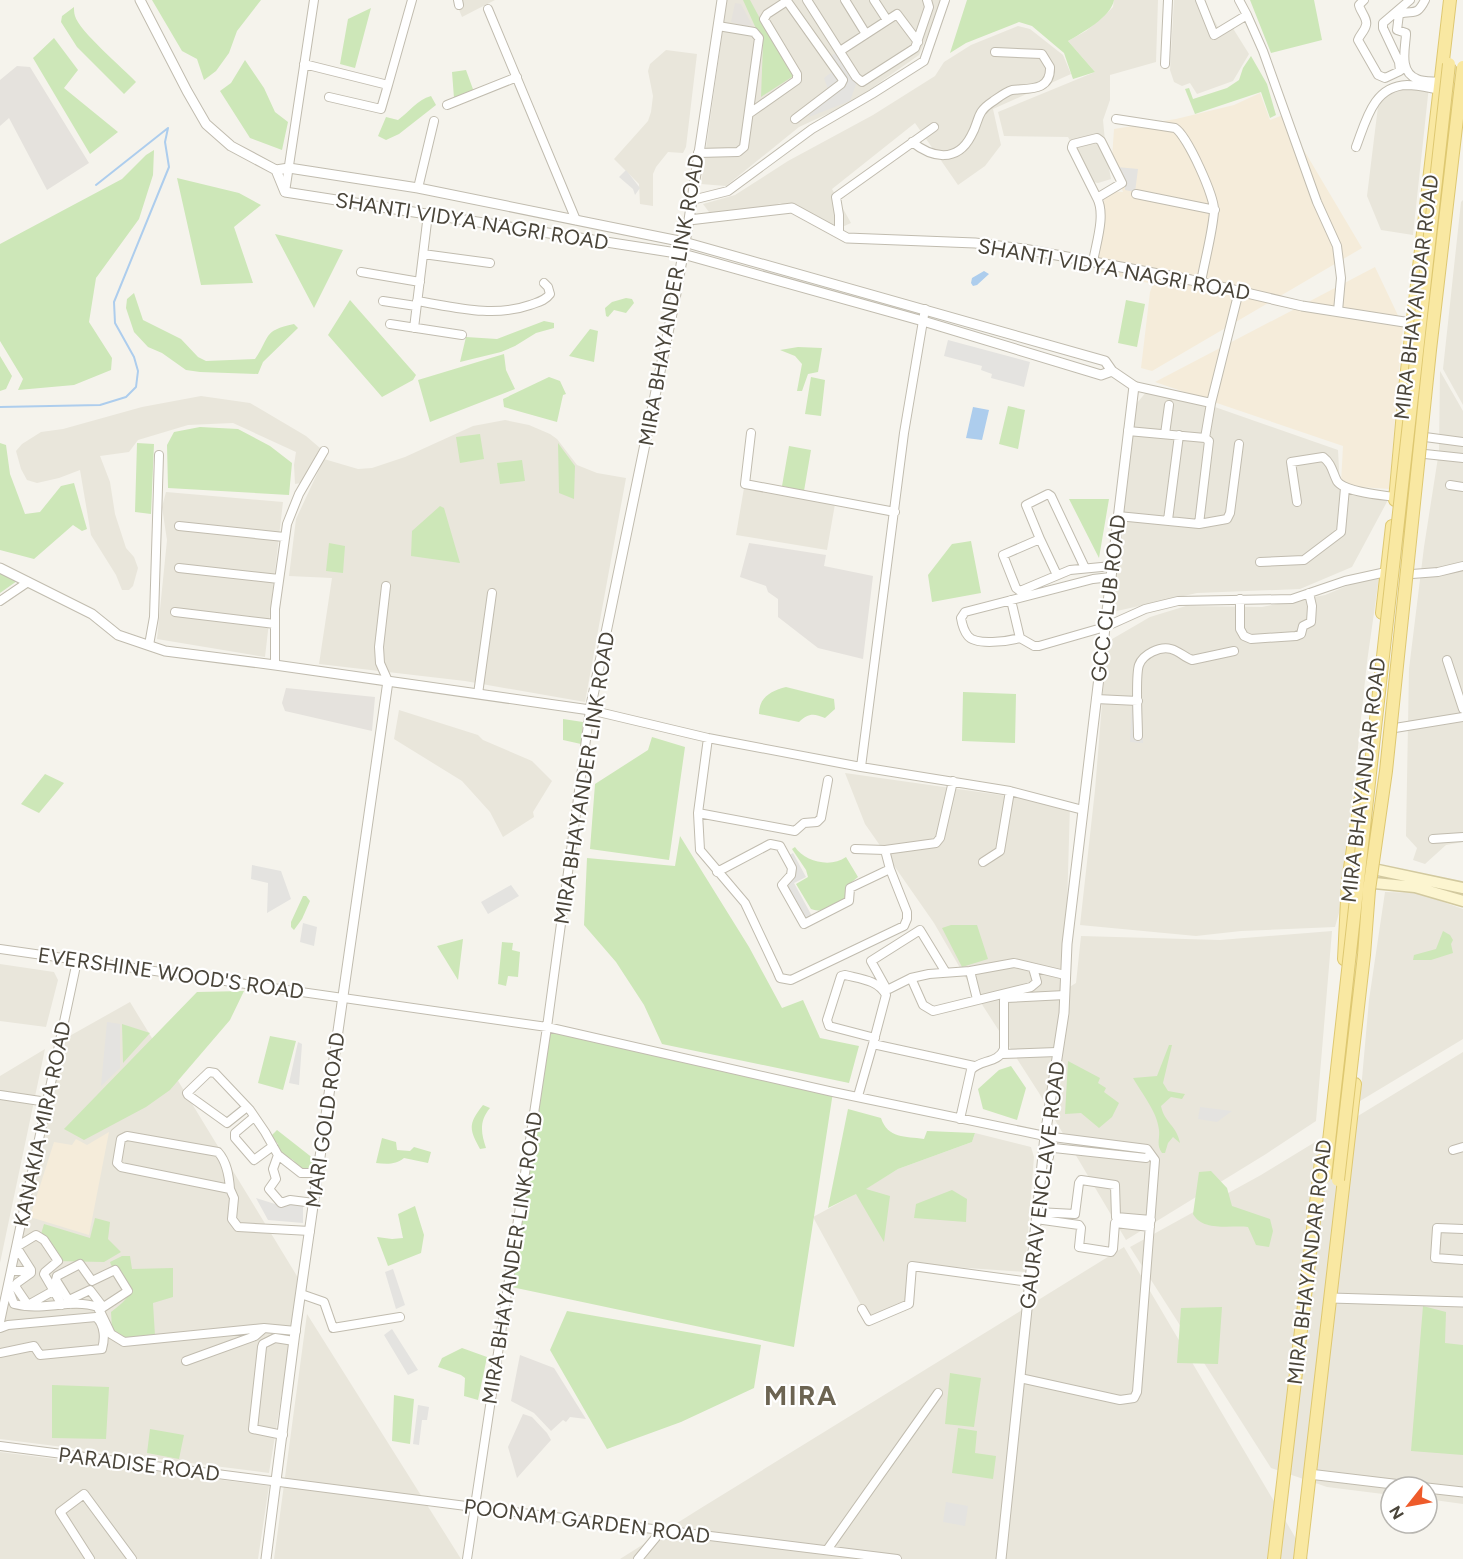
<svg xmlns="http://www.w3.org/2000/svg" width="1463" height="1559" viewBox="0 0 1463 1559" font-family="Figtree,sans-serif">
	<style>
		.residential { fill: #e9e6db }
		.commercial { fill: #f5ecda }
		.industrial { fill: #e5e2dd }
		.green { fill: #cde7b8 }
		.parking { fill: #e4e3e0 }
		.water { fill: #adcded }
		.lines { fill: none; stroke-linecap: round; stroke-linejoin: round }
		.stream { stroke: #adcded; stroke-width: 2 }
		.minor-casing { stroke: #c1bcaf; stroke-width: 10 }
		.tertiary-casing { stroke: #c1bcaf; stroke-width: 11 }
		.secondary-casing { stroke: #d2c99f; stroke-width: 13 }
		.primary-casing { stroke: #dec871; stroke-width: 14 }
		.minor { stroke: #fff; stroke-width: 8 }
		.tertiary { stroke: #fff; stroke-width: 9 }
		.secondary { stroke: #fcf5d0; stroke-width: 10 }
		.primary { stroke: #f9e8a2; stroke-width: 12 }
		.primary-bridge-casing { stroke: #dec871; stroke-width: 14; stroke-linecap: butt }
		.primary-bridge { stroke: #f9e8a2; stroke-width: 12 }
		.labels { text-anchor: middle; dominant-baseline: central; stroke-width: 4.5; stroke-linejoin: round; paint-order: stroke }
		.street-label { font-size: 21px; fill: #4a453a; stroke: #fff }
		.district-label { font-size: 27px; font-weight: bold; letter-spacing: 1.5px; fill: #6c6452; stroke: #fff }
	</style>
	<rect width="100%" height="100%" fill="#f5f3ec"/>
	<!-- residential -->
	<path class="residential" d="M455,0h40l-33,17z
		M727,0h216l-24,55 -70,49 -50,23 -73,59 -25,-2z
		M1114,0h44l-2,62 -46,13v25l-7,20 3,32 5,27 -13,4 -5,-1 -25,-45 -64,-1 -6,-24 97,-40 -27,-31 18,-10 17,-14 10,-10z
		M1174,0h29l16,29 10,-7 20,32 -16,27 -36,13 -7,-11 -8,3 -8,-4 -4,-12z
		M1018,26l12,3 33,26 8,19 -78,35 8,36 -16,21 -27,19 -43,-62 -83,66 19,34 -9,4 -27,-7 -35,-17 -26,12 -45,-3 -6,-8 32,-9 53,-34 85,-46 62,-39 9,-14 27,-17z
		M666,50l31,4 -11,93 -3,6 -15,-1 -12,15 -3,7v32l-13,-2 -1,-20 -25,-25 34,-38 3,-9 2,-16 -5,-25 2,-7z
		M1408,83l21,3 -16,149 -32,-5 -14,-34 13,-106z
		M1463,200v205l-20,-36 18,-167z
		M1440,371l23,40v431l-17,3 -21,19 -12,-4 4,-12 -11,-12 3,-167 15,-122 15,-96z
		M1152,385l186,65 2,39 49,9 -37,69 -52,22 -103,4 -89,20 29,-210z
		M201,396l49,7 56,33 14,12 -19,35 -6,1 -1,-19 2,-13 -63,-29 -45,2 -50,15 -9,12 -29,4 10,26 5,32 11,34 8,9 4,11 -5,18 -4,4h-7l-6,-15 -25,-40 -11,-65 -21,8 -22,5 -10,-3 -6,-11 -5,-18 6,-7 19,-12 22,-3 79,-22z
		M505,420l24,5 21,9 7,5 20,26 20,8 29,5 -41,224 -120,-21 -146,-17 13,-86 -43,-2 7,-57 28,-60 34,10 14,-1 33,-11 68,-31z
		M744,488l91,16 -8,46 -91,-15z
		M166,492l117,10 -18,155 -108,-18 10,-99 -5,-33z
		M1379,578l-12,84 -19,179 -3,51 -10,35 -94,4 -45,5 -116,-11 15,-135 12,-148 43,-25 36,-11 76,1 63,-12 31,-13z
		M399,710l79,25 5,5 49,21 20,20 -19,31 1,5 -31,20 -13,-25 -28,-31 -68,-42z
		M845,773l225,32 -5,170 -2,16 13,-8 5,-47 139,4 112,-9 -16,190 -50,33 -140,86 -87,-147 -65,-101 -40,-69 -69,-99z
		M1385,892l33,1 45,16v130l-103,62 9,-101z
		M0,964l54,8 4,8 -12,47 -46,-6z
		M130,1002l170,279 -31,192 -269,-34v-124l52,-233 14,-44z
		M45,1049l-45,214v-187z
		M1463,1052v452l-36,-5v-12h-36v8l-64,-8 -56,-19 -141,-221 131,-72z
		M975,1133l56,14 3,10 -9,115 -115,-8 -2,20 5,18 -41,23 -59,-108 52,-28 33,-20 74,-27z
		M1124,1247l184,312h-688l81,-51z
		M307,1314l154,245h-187z
		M0,1452l269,34 -11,73h-258z"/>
	<!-- commercial -->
	<path class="commercial" d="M1260,93l10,27 13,-5 79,133 -210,123 -11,-3 9,-76 3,-8 -57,-13 9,-80 18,1 -11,-33 2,-30 62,-10 58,-14z
		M1375,267l28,59 -14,163 -43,-3 -5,-3 2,-37 -188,-64z
		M109,1132l-20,103 -59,-18 24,-75 18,3 4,-6 11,6z"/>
	<!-- industrial -->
	<path class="industrial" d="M735,3l6,1 11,21 -6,1 -15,-4z
		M17,66l13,1 59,96 -42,27 -38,-72 -9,8v-46z
		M749,543l77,12 -2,11 49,10 -10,83 -45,-11 -40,-31v-18l-10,-7 -2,-6 -26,-9z
		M286,688l89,9 -3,34 -87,-20 -3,-8z
		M520,1355l34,13 32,51 -16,-2 -4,5 -3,-2 -12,11 -17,-18 -23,-12z
		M523,1414l9,3 15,16 4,7 -34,38 -9,-31z"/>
	<!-- green -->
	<path class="green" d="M152,0h109l-24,31 -8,22 -13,18 -12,9 -7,-21 -15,-8z
		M743,0h7l20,37 25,38 -34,22 2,-53z
		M967,0h147c-3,17 -32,33 -46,41l27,31 -22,7 -9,-26 -32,-27 -13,-4 -53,21 -16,10z
		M1250,0h64l8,40 -51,13z
		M74,7c0,3 0,6 1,9 4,15 48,52 61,66l-12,12 -47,-47 -16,-25 1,-6z
		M371,8l-16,60 -15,-4 8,-45z
		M54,38l24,32 -14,18 54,44 -28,22 -57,-96z
		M1251,56l16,28 9,31 -6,3 -9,-26 -66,22 -10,-25 4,-1 4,11 34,-11 12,-8 4,-12z
		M245,60l19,28 11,24 13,10 -6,28 -32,-12 -30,-47 11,-8z
		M466,70l8,22 -20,6 -2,-26z
		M431,96l5,9 -37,29 -13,6 -8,-4 8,-19 12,3c11,-8 19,-20 33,-24z
		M154,150l-1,25 -14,44 -43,59 -7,44 23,36 -1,12 -37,15 -56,5 5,-11 -23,-38v-97l122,-65 24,-24z
		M177,178l62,15 22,12 -27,22 19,56 -52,2z
		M275,234l68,16 -29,58z
		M134,293l9,27 38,19 17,18 8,4 49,-2c16,-23 7,-28 39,-35l4,4 -35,34 -5,12 -58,-2 -14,-2 -24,-17 -14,-6 -14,-15 -8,-24 1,-9z
		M626,298l6,1 2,4 -8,10 -12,-3 -6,7 -2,-1 -1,-8 7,-6z
		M350,300l66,75 -3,5 -31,17 -54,-62z
		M1126,300l19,4 -8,43 -19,-4z
		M544,321l10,2v5l-18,5 -21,13 -14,6 -41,10 6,-25 31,2z
		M590,329l8,2 -4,31 -25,-6z
		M798,347l24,1 -4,24 -10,2 -6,17h-5l5,-27 -7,-8 -15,-6z
		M504,354l2,16 9,19 -85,33 -12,-42z
		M0,356l12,20 -6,13 -6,2z
		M549,377l11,4 6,13 -3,1 -6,27 -53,-15 -1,-8z
		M811,377l14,3 -4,36 -16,-2z
		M1008,406l17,4 -7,39 -19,-5z
		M200,427l38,2 32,17 22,17 -3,32 -121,-7 -1,-43 7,-13z
		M480,434l4,25 -24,4 -4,-26z
		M0,443l6,2 4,29 15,40 15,-2 21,-26 13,-3 13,46 -5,2 -9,-6 -39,34 -34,-9z
		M137,443l17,1 -3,70 -16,-2z
		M558,443l17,23 -1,33 -15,-6z
		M789,446l22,4 -7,41 -22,-5z
		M522,460l3,21 -25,3 -3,-21z
		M1069,499h40l-10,59z
		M440,506l4,2 16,55 -49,-7 1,-25z
		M971,541l10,52 -49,9 -4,-27 24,-31z
		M329,543l16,3 -2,27 -17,-2z
		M0,573l17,8 -17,12z
		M786,687l48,12 1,10 -10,9c-11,-5 -17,-5 -26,4l-40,-8c0,-17 12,-23 27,-27z
		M963,692l53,2 -1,49 -53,-2z
		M563,719l20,3 -2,22 -18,-4z
		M652,737l33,10 -16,113 -79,-11 5,-65 53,-34z
		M45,774l19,9 -25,30 -18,-9z
		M680,836l69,111 33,61 21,-8 17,38 39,8 -10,37 -187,-39 -18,-39 -28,-43 -32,-37 3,-67 88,8z
		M795,847c10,15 36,21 51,10l12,20 -11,9 -2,5 3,7c-13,8 -21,16 -37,11l-15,-25 12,-7 -2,-7 -14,-21z
		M303,896h3l4,5 -8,18 -8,11 -3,-3v-5z
		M951,925h26l11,34 -26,8 -20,-39z
		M1443,931l7,4 3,5 -2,4 2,9 -22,7h-18l1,-5 22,-6z
		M463,939l-5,41 -21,-34z
		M502,942l11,1 -1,7 8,2 -2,25 -10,-1 -2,10 -8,-2z
		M244,991l-14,29 -60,70 -24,17 -62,33 -20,-11 133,-137z
		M122,1024l28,9 -27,30z
		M547,1027l286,65 -39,255 -287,-61z
		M270,1036l26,5 -13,49 -25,-7z
		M1169,1045h3l-9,38 5,8 17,3 -3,5 -11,-2 -10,9c3,16 16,20 19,37l-7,-6 -5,6 -3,10h-3c-6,-8 -2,-14 -3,-23 -2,-19 -17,-36 -26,-52l24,-2z
		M1068,1061l32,17 -2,5 8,5 -2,4 15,11 -7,14 -13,11 -18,-15 -16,1z
		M1011,1066l15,22 -9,32 -34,-11 -5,-20 21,-19z
		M483,1105l7,3c-11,13 -9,25 -4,40l-6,1c-11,-20 -12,-25 3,-44z
		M848,1109l33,9c7,21 24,18 43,21l3,-8 48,2 -3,9 -74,27 -32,20 24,7 -6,46 -28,-48 -28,14z
		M277,1130l37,29 -1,10 -10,3 -10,-12 -18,-10 3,-6 -7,-8z
		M382,1138l14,4 1,8 13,1 4,-4 17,5 -3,11 -24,-5c-8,7 -18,6 -28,5z
		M1211,1171l16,17 5,18 38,13 3,12 -4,16 -13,-2 -8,-18c-17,-2 -45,5 -55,-13l6,-42z
		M952,1190l15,9 -1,23 -52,-4 2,-14z
		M415,1206l9,29 -3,18 -33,13 -11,-29 15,2 11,-1 -5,-24z
		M95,1218l15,4 -2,17 13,13 -17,10 -49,-1 -14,-27 3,-10 46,14z
		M122,1256h8l2,13 41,-1v29l-20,6 2,33 -27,3 -16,-10 -1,-17c28,-21 21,-24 0,-47l-1,-3z
		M1423,1306l23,6 -1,31 18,2v110l-52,-4z
		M1222,1307l-4,57 -41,-1 4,-55z
		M567,1311l194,34 -7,43 -73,34 -74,27 -57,-99z
		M462,1348l25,9 -9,43 -14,-4 1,-18 -4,-3 -23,-8 4,-9z
		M950,1373l31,5 -7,49 -29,-3z
		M52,1385l57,2 -3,52 -54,-1z
		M394,1395l20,4 -4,45 -18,-3z
		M958,1428l19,3 -2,22 21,3 -3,23 -41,-6z
		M150,1429l34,6 -5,24 -32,-6z"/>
	<!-- parking -->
	<path class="parking" d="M837,52l22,24 -9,25 -41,16 4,-11 17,-11 -6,-17 9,-7 -5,-13z
		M1117,167l21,2 -3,23 -10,-2v-5z
		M626,170l14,18 -5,7 -2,-6 -14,-12z
		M948,340l82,22 -6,25 -33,-9 1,-4 -11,-4 1,-4 -38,-10z
		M1140,673l3,70 -13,-1 3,-61z
		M793,853l13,24 -12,6 19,35 -9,6 -20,-35 7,-17 -7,-14z
		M252,865l29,6 10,28 -24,14 1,-30 -17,-4z
		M511,885l8,11 -31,18 -7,-12z
		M303,923l14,4 -3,19 -14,-4z
		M107,1022l13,2v44l-19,18z
		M298,1042l4,2 -3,41 -10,-2z
		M1200,1107l32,4 -15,11 -19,-3z
		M256,1198l19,6h28v19l-35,-3z
		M393,1269l12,36 -9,4 -11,-37z
		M392,1329l26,41 -10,5 -24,-40z
		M418,1405l11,2 -2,13h-5l-3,25 -6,-1z
		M946,1502l22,4 -3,20 -22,-4z"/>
	<!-- water -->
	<path class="water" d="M984,271l5,3 -12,11 -4,1 -2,-3 1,-5z
		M973,407l16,3 -7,30 -16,-2z"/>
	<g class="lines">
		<!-- stream -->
		<path class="stream" d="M0,407l100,-2 26,-8 10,-10 2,-16 -4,-14 -19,-34 -1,-21 55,-135 -4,-25 3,-14 -72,57"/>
		<defs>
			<path id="minor" d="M458,0l1,5
				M807,0l49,77 6,5 53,-34 14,-41 -2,-7
				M845,0l21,34
				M874,0l13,20
				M1200,0l14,35 33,-20 16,36 54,151 20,44 4,32 -3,33
				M1239,0l8,15
				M1364,0l-5,5c1,6 9,14 7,20 -1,6 -6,9 -8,15l20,35 7,3 15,-7 -1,-9 -16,-34v-5l27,-23
				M1425,0c-9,18 -12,9 -26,14l-2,16 9,3v2c-1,14 -7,37 11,44 6,3 17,2 24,3
				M488,9l88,211
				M840,51l57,-37 21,28
				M304,64l84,21 24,-85
				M1165,64l3,-64
				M329,97l52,12 7,-24
				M447,105l70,-28
				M750,113l47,-33v-6l-33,-55 3,-5 20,-13 56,79 -2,4 -46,35
				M1116,119l59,9c12,7 41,71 39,84 -2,23 -9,47 -13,70
				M912,142c20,16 45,21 59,-6 9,-15 4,-23 21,-34 6,-4 13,-10 20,-12 16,-2 39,2 38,-23l-8,-13 -47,-2
				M1356,147c10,-26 17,-61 51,-62 11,0 22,3 33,5
				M698,153l40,-1 6,-5 15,-109 -5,-6 -36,-6
				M418,188l16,-67
				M285,192l29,-192
				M1136,194l79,16
				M692,200l36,-9 84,-62 60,-35 52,-33 21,-61
				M839,233v-18l-3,-18 98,-70
				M423,254l67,9
				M1093,262c3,-19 13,-47 4,-64l-25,-50v-1l1,-3 24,-6 4,3 21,42 -25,15
				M361,272l59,10
				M383,301l33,5
				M417,301c37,6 76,17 113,4 8,-3 15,-4 20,-11l-2,-7 -4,-4
				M390,324l72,11
				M414,328l14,-114
				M1134,386l77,17 28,-112
				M1128,431l77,7 4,3 -10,83
				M751,433l-6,51 150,28
				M1165,434l4,-29
				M1425,437l38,5
				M1205,438l6,-35
				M1425,454l38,4
				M1450,485l13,2
				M1297,502l-6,-40 32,-5c9,7 9,14 14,24 7,11 44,14 58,16
				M1118,516l81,8 28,-5 3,-6 9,-69
				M1168,520l11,-85
				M179,526l105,11
				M1040,539l-14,-34 22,-11 3,2 34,72
				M1260,562l44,-2 37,-28 4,-44
				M179,568l100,11
				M1412,574l26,-2 25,-6
				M1057,575l-17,-36 -37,16 13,33 4,3 50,-21 42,-4
				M1111,577l-18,2 -128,33 -4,6c1,6 3,13 7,18 8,10 41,5 52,2l14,8h5l66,-19 40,-18 33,-8 114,-2 53,-18 41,-9
				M386,586l-7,61 1,16 8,18
				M1240,599v30l4,7 7,3 45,-3 5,-2 2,-8 8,-4 1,-16 -3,-13
				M1011,600l9,38
				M0,601l28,-19
				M175,612l100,12
				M149,645l5,-28 5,-162
				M1447,660l16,49
				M275,665v-56l12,-85 12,-30 25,-43
				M478,694l14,-101
				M1096,699l42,2
				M1395,728l68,-11
				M1138,736c0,-15 -3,-60 1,-71 4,-11 21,-19 32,-16 8,2 13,8 21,11l42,-9
				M708,738l-10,75 2,37 45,53 32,68 3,7 11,2 113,-54 3,-7v-7l-17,-43 -5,-19 51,-7 4,-5 13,-57
				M861,767l43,-334 21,-124
				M698,813l97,18 9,-8 13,-1 4,-4 7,-38
				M1433,839l30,-2
				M855,849l30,1
				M983,862l17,-11 10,-60
				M717,872l53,-28 10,2 12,22 -1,7 -9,10 22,39 45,-23 1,-13 40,-19
				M0,949l547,78 286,65 212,44 102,13 8,11 -18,232 -3,6 -14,2 -100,-22
				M945,971l-25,-41 -49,31 15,27 3,1 22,-11 18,-4 41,-3 44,-8 51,12
				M970,971l7,28
				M911,978l12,27 10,6 98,-24 6,-5 -4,-14
				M873,1044l13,-49c-8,-15 -25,-16 -41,-20l-4,1 -14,44 2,6 46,12
				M1002,1054l55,-2
				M0,1095l47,7
				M858,1096l15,-52 101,22
				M247,1107l-20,16 -39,-28 -1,-2 22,-21 6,1 35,37 15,22 13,23 23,18h17
				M254,1117l-19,16v5l19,22 19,-14
				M960,1119l11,-49c9,-11 27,-6 33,-21v-49l2,-2 59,-3
				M1453,1150l10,-3
				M278,1155l-5,14 3,10 -7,10 12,14 9,-3 24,3
				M1043,1157h6l1,-9h4l92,10
				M230,1189c-1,-13 -3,-27 -12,-37l-91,-16 -6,3 -4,24 4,4 109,22 4,9 -2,21 6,8 72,4
				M1037,1212l38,2 4,-31 2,-3 34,5 1,32 35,3
				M1036,1219l43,6 2,3 -2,19 32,5 2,-3 2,-26 35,4
				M1463,1229l-26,-1 -2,30 28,2
				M11,1271h19
				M8,1288l6,16c29,8 56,-6 84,3l13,27 13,8 140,-14 32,3
				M53,1291l-25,14 -13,-19 2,-3 14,-10v-3l-14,-22 1,-2 18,-11 8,5 14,21 -13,11 -1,2 18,31
				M301,1294l23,8 9,26 67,-11
				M71,1299l19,-9 13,17
				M71,1304l-15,-24 1,-4 23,-12 12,17 23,-11 13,21 -29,19
				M862,1309l7,12 40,-17 3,-38 118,16
				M0,1322l77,-361
				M0,1328l8,-3 88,-8c9,8 9,22 6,32l-62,6 -6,-9 -34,7
				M186,1361l69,-25 8,-7
				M283,1435l-30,-6 9,-82 1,-3 12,-6 19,3
				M0,1446l474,61 423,52
				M827,1550l111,-157
				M90,1559l-30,-47 24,-18 48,65
				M467,1559l80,-532 43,-317 118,28 153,29 149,24 73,19
				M638,1559l24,-29"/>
			<path id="tertiary" d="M140,0l47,91 19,33 25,22 45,24
				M689,220l103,-12 55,30 128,5 49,6 167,31 111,26 115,18
				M0,568l92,46 26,21 47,16 110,14 315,45 85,-411 14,-79 33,-220
				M1331,1298l132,4
				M1309,1474l109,13
				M1427,1488l36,4
				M266,1559l29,-227 93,-651
				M1001,1559l44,-423 19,-123 3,-69 67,-558 -22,-15 -7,-10 -421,-119 -266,-54 -129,-20 -13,2 9,22 398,62 240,67 178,54 11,-4"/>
			<path id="secondary" d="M1364,867l99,21
				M1364,882l51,5 48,14"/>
			<path id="primary" d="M1395,500l11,-121 44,-379
				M1382,613l10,-87
				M1344,959l4,-78 16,-105
				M1274,1559l47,-398
				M1300,1559l55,-475"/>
		</defs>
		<!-- minor casing -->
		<use href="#minor" class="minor-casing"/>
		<!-- tertiary casing -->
		<use href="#tertiary" class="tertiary-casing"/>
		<!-- secondary casing -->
		<use href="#secondary" class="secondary-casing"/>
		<!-- primary casing -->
		<use href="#primary" class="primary-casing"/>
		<!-- minor -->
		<use href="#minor" class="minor"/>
		<!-- tertiary -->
		<use href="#tertiary" class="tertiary"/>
		<!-- secondary -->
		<use href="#secondary" class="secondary"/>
		<!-- primary -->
		<use href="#primary" class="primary"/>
		<defs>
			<path id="primary-bridge" d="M1325,1177l124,-1113
				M1338,1180l26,-225 5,-65 17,-119 44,-421 33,-283"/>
		</defs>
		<!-- primary-bridge casing -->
		<use href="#primary-bridge" class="primary-bridge-casing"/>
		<!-- primary-bridge -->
		<use href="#primary-bridge" class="primary-bridge"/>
	</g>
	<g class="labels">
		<!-- street labels -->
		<g class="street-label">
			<text transform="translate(472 221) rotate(9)">SHANTI VIDYA NAGRI ROAD</text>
			<text transform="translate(1114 269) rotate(10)">SHANTI VIDYA NAGRI ROAD</text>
			<text transform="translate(1416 297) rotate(-83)">MIRA BHAYANDAR ROAD</text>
			<text transform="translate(671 300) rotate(-80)">MIRA BHAYANDER LINK ROAD</text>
			<text transform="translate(1108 598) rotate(-83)">GCC CLUB ROAD</text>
			<text transform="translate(584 778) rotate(-81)">MIRA BHAYANDER LINK ROAD</text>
			<text transform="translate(1363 780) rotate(-83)">MIRA BHAYANDAR ROAD</text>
			<text transform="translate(171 973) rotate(8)">EVERSHINE WOOD'S ROAD</text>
			<text transform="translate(325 1120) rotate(-82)">MARI GOLD ROAD</text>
			<text transform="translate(42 1124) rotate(-78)">KANAKIA MIRA ROAD</text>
			<text transform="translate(1042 1185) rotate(-83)">GAURAV ENCLAVE ROAD</text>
			<text transform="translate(512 1258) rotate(-81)">MIRA BHAYANDER LINK ROAD</text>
			<text transform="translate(1309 1262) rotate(-83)">MIRA BHAYANDAR ROAD</text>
			<text transform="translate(139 1464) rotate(7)">PARADISE ROAD</text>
			<text transform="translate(587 1521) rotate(7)">POONAM GARDEN ROAD</text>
		</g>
		<!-- district labels -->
		<g class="district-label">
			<text x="801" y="1395">MIRA</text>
		</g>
	</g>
	<!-- north arrow -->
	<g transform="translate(1409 1505) rotate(239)"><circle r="28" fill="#ffffff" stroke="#b7b5b0" stroke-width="1.5"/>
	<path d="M0-4.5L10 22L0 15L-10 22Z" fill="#ee5b2b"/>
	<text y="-9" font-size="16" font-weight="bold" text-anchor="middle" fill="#4a453a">N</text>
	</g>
</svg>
